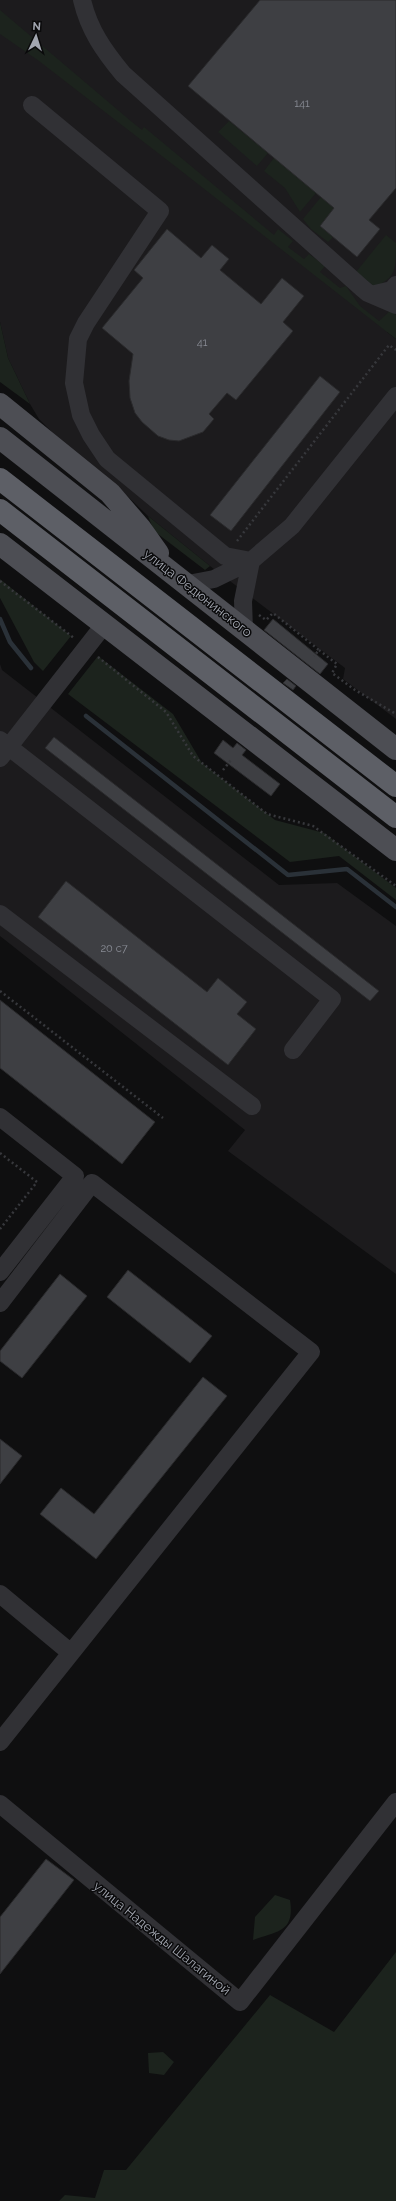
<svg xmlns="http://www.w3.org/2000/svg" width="396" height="2201" viewBox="0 0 396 2201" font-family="Raleway,sans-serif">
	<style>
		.built { fill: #1c1b1d }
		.green { fill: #1c231d }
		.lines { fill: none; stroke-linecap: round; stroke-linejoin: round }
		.stream { stroke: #2a3138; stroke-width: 4.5 }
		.building { fill: #3e3f43; stroke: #2a2a2c }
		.path { stroke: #37383c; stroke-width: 2.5; stroke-dasharray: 2 3; stroke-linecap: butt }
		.minor { stroke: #313135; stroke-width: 18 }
		.major { stroke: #4d4e54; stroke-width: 22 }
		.highway { stroke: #5d5f66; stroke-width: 22 }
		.labels { text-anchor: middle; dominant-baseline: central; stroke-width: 3; stroke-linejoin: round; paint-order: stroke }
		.number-label { font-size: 11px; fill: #898c95 }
		.street-label { font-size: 13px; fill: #a2a6b0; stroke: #0a0a0b }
	</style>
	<rect width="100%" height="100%" fill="#0f0f10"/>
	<!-- built -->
	<path class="built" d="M0,0h396v321l-9,11 9,7v380l-53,-40 2,-11 -135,-102 -62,-50 -30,-29 -59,-48 -20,-20 -9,-15 -22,-46 -8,-36z
		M0,664l2,6 277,215 58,-2 59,43v348l-168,-123 17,-21 -245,-194z"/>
	<!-- green -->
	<path class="green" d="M0,10l132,112 10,8 2,-3 130,108 4,-6 15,12 -5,6 16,12 5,-5 16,12 -5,6 20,16 6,-2 14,20 19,15 12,-11 5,5v24l-216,-169 -141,-109 -39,-27z
		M229,121l39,32 -11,13 -39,-34z
		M274,158l42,35 -16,19 -15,-24 -21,-17z
		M321,197l13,11 -14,18 13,11 -5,5 -17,-13 -8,-10z
		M386,235l10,8c0,27 0,34 -21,44l-19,-15z
		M0,322l8,36 22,46 -30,-22z
		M148,516l62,50 -5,4 -51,-39z
		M0,579l71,57 -28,35 -9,-9 -34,-64z
		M98,656l75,58 29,49 73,57 49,13 72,55v12l-57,-44 -49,6 -222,-168z
		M275,1895l15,5c5,32 -12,31 -37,40l2,-23z
		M396,1952v249h-337l6,-6 30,3 9,-28h22l144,-175 64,37z
		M163,2052l11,10 -10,13 -15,-2 -1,-20z"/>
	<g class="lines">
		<!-- stream -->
		<path class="stream" d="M0,619l10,23 21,26
			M86,716l202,159 59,-6 49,38"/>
	</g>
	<!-- building -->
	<path class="building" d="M260,0h136v188l-27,32 11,9 -23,28 -37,-31 14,-18 -146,-122z
		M167,229l34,29 11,-13 17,14 -9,11 41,34 21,-26 22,18 -21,26 10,9 -57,69 -9,-7 -18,21 5,5 -11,13 -24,9 -10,-1 -11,-4 -16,-14 -7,-9 -5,-15 -1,-17 4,-27 -31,-26 41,-50 -9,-8z
		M320,376l20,16 -109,139 -21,-16z
		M273,619l55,45 -8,10 -56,-44z
		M287,679l9,7 -3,4 -10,-7z
		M54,737l325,254 -9,10 -325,-253z
		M223,740l10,8 4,-5 9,7 -4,5 38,29 -9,12 -57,-43z
		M66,881l141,111 11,-14 29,24 -10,12 19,15 -28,36 -190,-148z
		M0,1000l155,122 -33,42 -122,-96z
		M128,1270l84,66 -22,27 -83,-66z
		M60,1274l27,22 -65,82 -22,-17v-10z
		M203,1377l24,19 -131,163 -56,-45 21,-26 33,26z
		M0,1439l22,17 -22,28z
		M46,1859l28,21 -74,94v-57z"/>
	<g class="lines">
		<!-- path -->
		<path class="path" d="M237,541l152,-196 7,5
			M0,581l74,57
			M259,615l7,5 7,-7 46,37 -5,6
			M319,650l18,14 -5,9 23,17 41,24
			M98,657l68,55 27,44 74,58 46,12 83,60
			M223,770l8,-10
			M0,991l163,127
			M0,1153l37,29 -37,47"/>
		<!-- minor -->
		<path class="minor" d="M82,0c7,30 22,51 41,74l239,214 6,5 28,12
			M32,105l128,106 -74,112 -8,16 -4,44 7,32 10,20 16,24 118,97 26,5 41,-35 104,-130
			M375,294l17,-4 4,-5
			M188,584l26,-5 37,-18 -8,40 1,29
			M0,740l332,259 -39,51
			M0,758l104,-133
			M0,914l252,192
			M0,1117l75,59 -75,96
			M0,1303l92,-120 219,169 -311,390
			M0,1594l71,59
			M0,1804l240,198 156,-200"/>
		<!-- major -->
		<path class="major" d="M0,404l110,89 31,36 17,24
			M0,438l396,311
			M0,544l396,306"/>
		<!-- highway -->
		<path class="highway" d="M0,479l396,307
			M0,510l396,307"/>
	</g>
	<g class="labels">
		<!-- number labels -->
		<g class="number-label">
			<text x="302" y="103">141</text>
			<text x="202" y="342">41</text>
			<text x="114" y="948">20 с7</text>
		</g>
		<!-- street labels -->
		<g class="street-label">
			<text transform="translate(198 593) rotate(38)">улица Федюнинского</text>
			<text transform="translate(162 1938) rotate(39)">улица Надежды Шалагиной</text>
		</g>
	</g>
	<!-- north arrow -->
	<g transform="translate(36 36) rotate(4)" stroke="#0a0a0b" stroke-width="3" paint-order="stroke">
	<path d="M0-3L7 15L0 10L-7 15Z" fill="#a2a6b0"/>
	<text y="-6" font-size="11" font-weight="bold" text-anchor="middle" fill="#a2a6b0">N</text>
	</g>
</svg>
